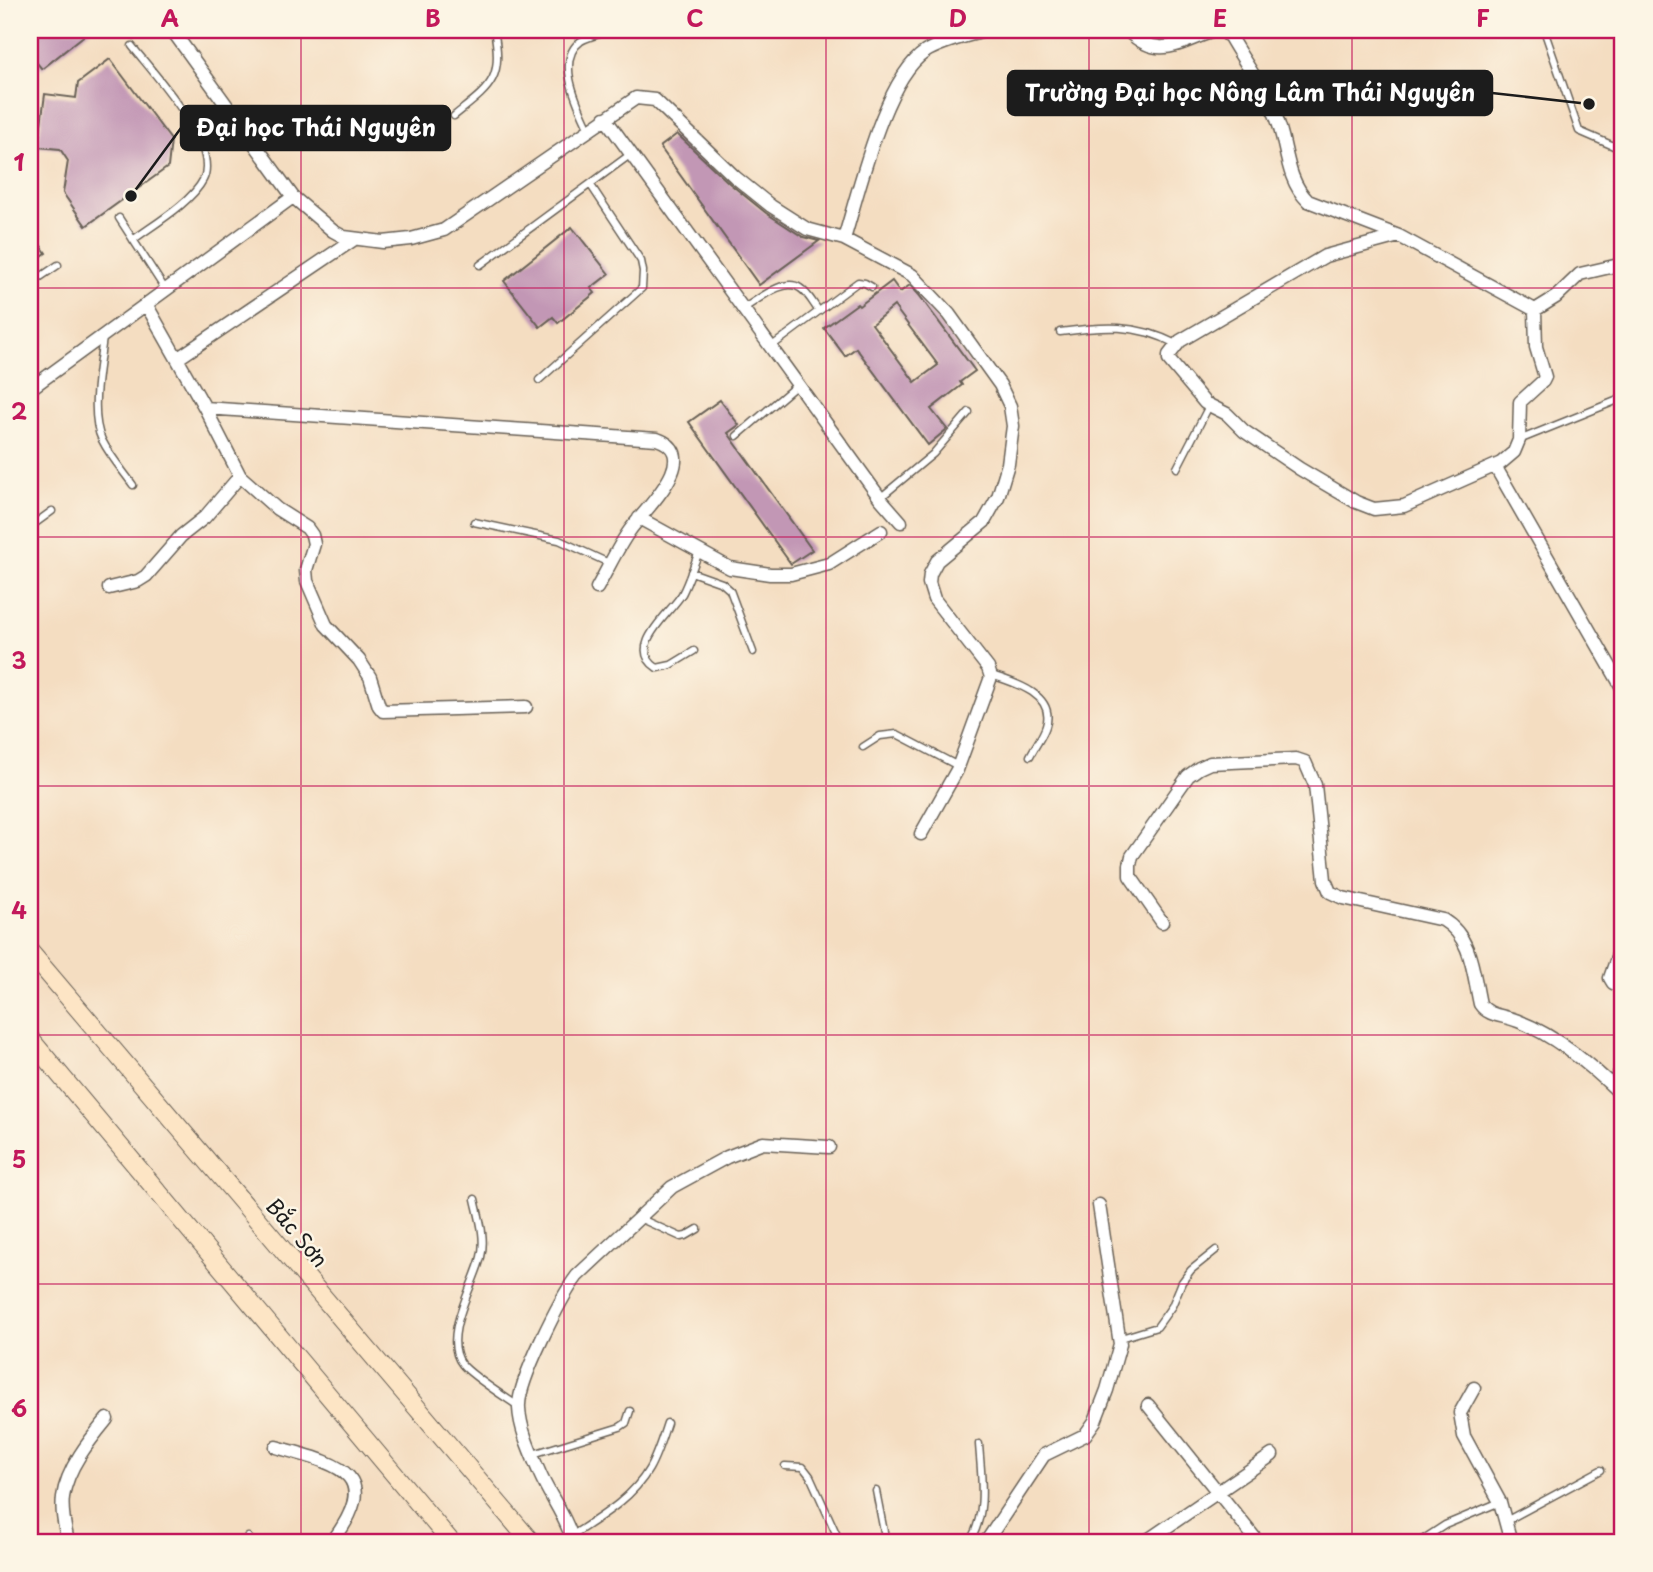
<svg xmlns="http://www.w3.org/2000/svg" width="1653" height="1572" viewBox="0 0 1653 1572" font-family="'Playpen Sans',sans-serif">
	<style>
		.building { fill: #c297b5; fill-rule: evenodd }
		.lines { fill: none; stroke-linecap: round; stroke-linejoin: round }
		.service-casing { stroke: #686056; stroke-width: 9 }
		.minor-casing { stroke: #686056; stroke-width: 15 }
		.secondary-casing { stroke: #686056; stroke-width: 20 }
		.service { stroke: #fff; stroke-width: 6 }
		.minor { stroke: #fff; stroke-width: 12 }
		.secondary { stroke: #fde5c5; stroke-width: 18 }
		.grid { fill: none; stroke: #c2185b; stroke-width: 2; stroke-opacity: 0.55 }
		.labels { text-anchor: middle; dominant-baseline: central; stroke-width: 5; stroke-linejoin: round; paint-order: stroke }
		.street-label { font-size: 21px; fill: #1c1c1c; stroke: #fcf5e5 }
		.leader { fill: none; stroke: #1c1c1c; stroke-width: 2.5 }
		.callout-dot { fill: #1c1c1c; stroke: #fcf5e5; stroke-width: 2.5 }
		.callout { fill: #1c1c1c; stroke: #1c1c1c; stroke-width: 2.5 }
		.callout-label { font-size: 23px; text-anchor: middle; font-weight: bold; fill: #fff }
		.neatline { fill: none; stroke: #c2185b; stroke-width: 2.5 }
		.grid-label { font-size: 23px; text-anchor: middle; font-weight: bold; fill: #c2185b }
	</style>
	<rect width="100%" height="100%" fill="#fcf5e5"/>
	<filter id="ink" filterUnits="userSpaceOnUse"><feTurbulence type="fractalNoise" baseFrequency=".0143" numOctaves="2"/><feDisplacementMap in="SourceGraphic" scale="14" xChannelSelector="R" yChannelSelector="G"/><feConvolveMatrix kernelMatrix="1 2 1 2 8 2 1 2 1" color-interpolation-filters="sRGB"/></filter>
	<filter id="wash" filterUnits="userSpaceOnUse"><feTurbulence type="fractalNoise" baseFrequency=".00686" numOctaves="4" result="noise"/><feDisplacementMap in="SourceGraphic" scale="28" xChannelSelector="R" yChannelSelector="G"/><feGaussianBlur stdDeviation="1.57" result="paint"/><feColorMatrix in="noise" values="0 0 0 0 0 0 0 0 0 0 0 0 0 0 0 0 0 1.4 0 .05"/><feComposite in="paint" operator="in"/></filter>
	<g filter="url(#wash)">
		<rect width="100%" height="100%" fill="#f4ddc1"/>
		<g id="blocks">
			<!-- building -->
			<path class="building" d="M30,30h61l-49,39 -12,-14z
				M110,59l61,81 -3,27 -82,59 -23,-33 5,-32 -8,-12 -22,-2 7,-53 31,4 2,-15z
				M677,134l52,49 37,30 37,24 16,4 -60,44 -99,-138z
				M572,227l37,47 -18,14 4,5 -37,30 -5,-6 -13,10 -36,-46z
				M30,230l16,23 -16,11z
				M892,281l8,11 10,-7 9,10 56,76 -15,11 2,3 -31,24 16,20 -19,16 -72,-97 -11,8 -21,-28 33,-24 2,2zM894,306l44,59 -23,17 -43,-58z
				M720,400l19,25 -11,8 84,117 -21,14 -102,-142z"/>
		</g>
	</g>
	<g filter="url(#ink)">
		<use href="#blocks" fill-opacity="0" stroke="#686056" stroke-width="2"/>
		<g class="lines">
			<defs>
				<path id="service" d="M1544,30l35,101 44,19
					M132,46c21,27 89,99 71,134 -11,22 -50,45 -70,60
					M454,116c36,-29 50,-36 40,-86
					M589,129c-10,-22 -35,-69 -8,-88 9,-5 22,-8 32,-11
					M119,218l46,71
					M480,265l151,-111
					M30,284l28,-19
					M744,308c14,-8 40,-31 56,-20 7,4 13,15 18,22
					M1060,332c43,-6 76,-9 116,12
					M103,337c-3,28 -14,77 -1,103 8,16 21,31 31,45
					M772,346l86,-64 7,1 7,4
					M539,380l103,-92 1,-17 -2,-10 -51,-77
					M737,436l61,-52
					M1519,440l104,-42
					M1177,468l32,-62
					M880,498l53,-44 36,-42
					M474,522l85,18 52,24
					M30,527l22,-16
					M691,572l31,11 8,7 23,62
					M694,651l-23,14 -14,3c-32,-21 13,-54 25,-74 7,-13 11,-28 17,-42
					M991,675c22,7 65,19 55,51 -3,10 -11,20 -16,30
					M863,747l17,-11 17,-2 61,32
					M475,1199c4,18 11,39 6,58 -7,29 -40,80 -19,107 8,11 43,33 56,42
					M639,1218l42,19 5,-1 12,-7
					M1121,1338l36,-11 15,-21 10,-24 9,-12 25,-20
					M533,1454l87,-27 6,-4 4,-12
					M785,1466l18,1 7,9 30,66
					M876,1491l10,51
					M1506,1521l95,-51
					M571,1536c29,-19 61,-37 78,-67 8,-14 13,-31 18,-46
					M248,1537l4,5
					M969,1542c19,-27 12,-67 10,-98
					M1419,1542l26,-17 55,-23"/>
				<path id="minor" d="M1127,30c32,32 52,12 89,0
					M1222,30l8,7c15,26 33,51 45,77 13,29 9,63 33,87l91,35 136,74 21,-13 24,-23 43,-10
					M605,118l275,380 21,24
					M293,197l40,34 11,6 39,5 28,-3 33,-9 192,-132 19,2 80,77 36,29 36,23 37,10 68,36 37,39 51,71 10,21 3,20 -5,38 -10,33 -14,25 -47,39 -7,13 -1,9 5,16 54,69 3,9 -34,93 -36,64
					M1399,236l-74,20 -145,85 -11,14v5l36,43 22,11 17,17 56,38 56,33 18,7 30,-3 97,-43 13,-11 5,-12 1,-38 23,-21 2,-4 -9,-30 -1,-37
					M844,239c15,-48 40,-160 81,-187 17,-11 43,-16 62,-22
					M146,304l59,104 35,68 37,33 30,19 5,7 2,9 -8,26 1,11 19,44 33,35 11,17 9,29 4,5 143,-4
					M177,359l176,-119
					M30,389l263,-192 -121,-167
					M205,408l452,31c48,16 -13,71 -27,91 -13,18 -22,39 -33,58
					M1495,466l128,223
					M639,518l91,50 40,6h21l38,-10 52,-33
					M109,588l29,-7 8,-5 35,-40 24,-19 35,-41
					M1162,922l-32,-46v-11l2,-9 56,-80 11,-8 11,-5 86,-4 9,3 10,23 10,95 5,12 13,6 100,22c29,17 30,53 37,84 9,13 24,11 38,17 39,15 75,46 105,75
					M1623,941l-13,37 3,5 10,4
					M1613,1086l10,-20
					M1474,1388l-14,25 4,23 36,66 11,40
					M1148,1405l110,137
					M276,1447c61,17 109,25 56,95
					M68,1542c-3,-14 -7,-30 -5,-45 4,-29 26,-56 44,-78
					M573,1542c-6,-24 -23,-45 -33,-68 -8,-19 -20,-44 -21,-66 -2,-25 42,-111 58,-132l95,-89 55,-30 36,-14 66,4
					M986,1542l58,-87 41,-20 10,-14 12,-31 13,-46 -21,-139
					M1145,1542l127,-87"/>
				<path id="secondary" d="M30,952l501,590
					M30,1039l421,503"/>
			</defs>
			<!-- service casing -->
			<use href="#service" class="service-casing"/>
			<!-- minor casing -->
			<use href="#minor" class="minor-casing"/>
			<!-- secondary casing -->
			<use href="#secondary" class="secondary-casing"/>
			<!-- service -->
			<use href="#service" class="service"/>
			<!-- minor -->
			<use href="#minor" class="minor"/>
			<!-- secondary -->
			<use href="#secondary" class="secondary"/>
		</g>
	</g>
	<!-- grid -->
	<path class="grid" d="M301,30v1512M564,30v1512M826,30v1512M1089,30v1512M1352,30v1512M30,288h1593M30,537h1593M30,786h1593M30,1035h1593M30,1284h1593"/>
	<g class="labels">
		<!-- street labels -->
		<g class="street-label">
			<text transform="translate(298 1232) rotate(50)">Bắc Sơn</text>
		</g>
	</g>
	<!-- callouts -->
	<path class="leader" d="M1589 104L1492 93M131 196L181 128"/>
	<g class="callout-dot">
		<circle cx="1589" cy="104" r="7"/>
		<circle cx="131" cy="196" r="7"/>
	</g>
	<g class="callout">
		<rect x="1008" y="71" width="484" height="44" rx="7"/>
		<rect x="181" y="106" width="269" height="44" rx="7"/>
	</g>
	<g class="callout-label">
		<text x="1250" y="101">Trường Đại học Nông Lâm Thái Nguyên</text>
		<text x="316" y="136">Đại học Thái Nguyên</text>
	</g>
	<!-- margin -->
	<rect width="1653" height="1572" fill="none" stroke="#fcf5e5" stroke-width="77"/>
	<rect x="38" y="38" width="1576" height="1496" class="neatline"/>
	<g class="grid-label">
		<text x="170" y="27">A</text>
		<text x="433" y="27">B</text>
		<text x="695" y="27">C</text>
		<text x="958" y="27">D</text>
		<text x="1220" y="27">E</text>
		<text x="1483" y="27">F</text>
		<text x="19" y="171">1</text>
		<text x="19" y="420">2</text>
		<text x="19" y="669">3</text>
		<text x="19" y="919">4</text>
		<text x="19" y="1168">5</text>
		<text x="19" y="1417">6</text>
	</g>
</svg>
